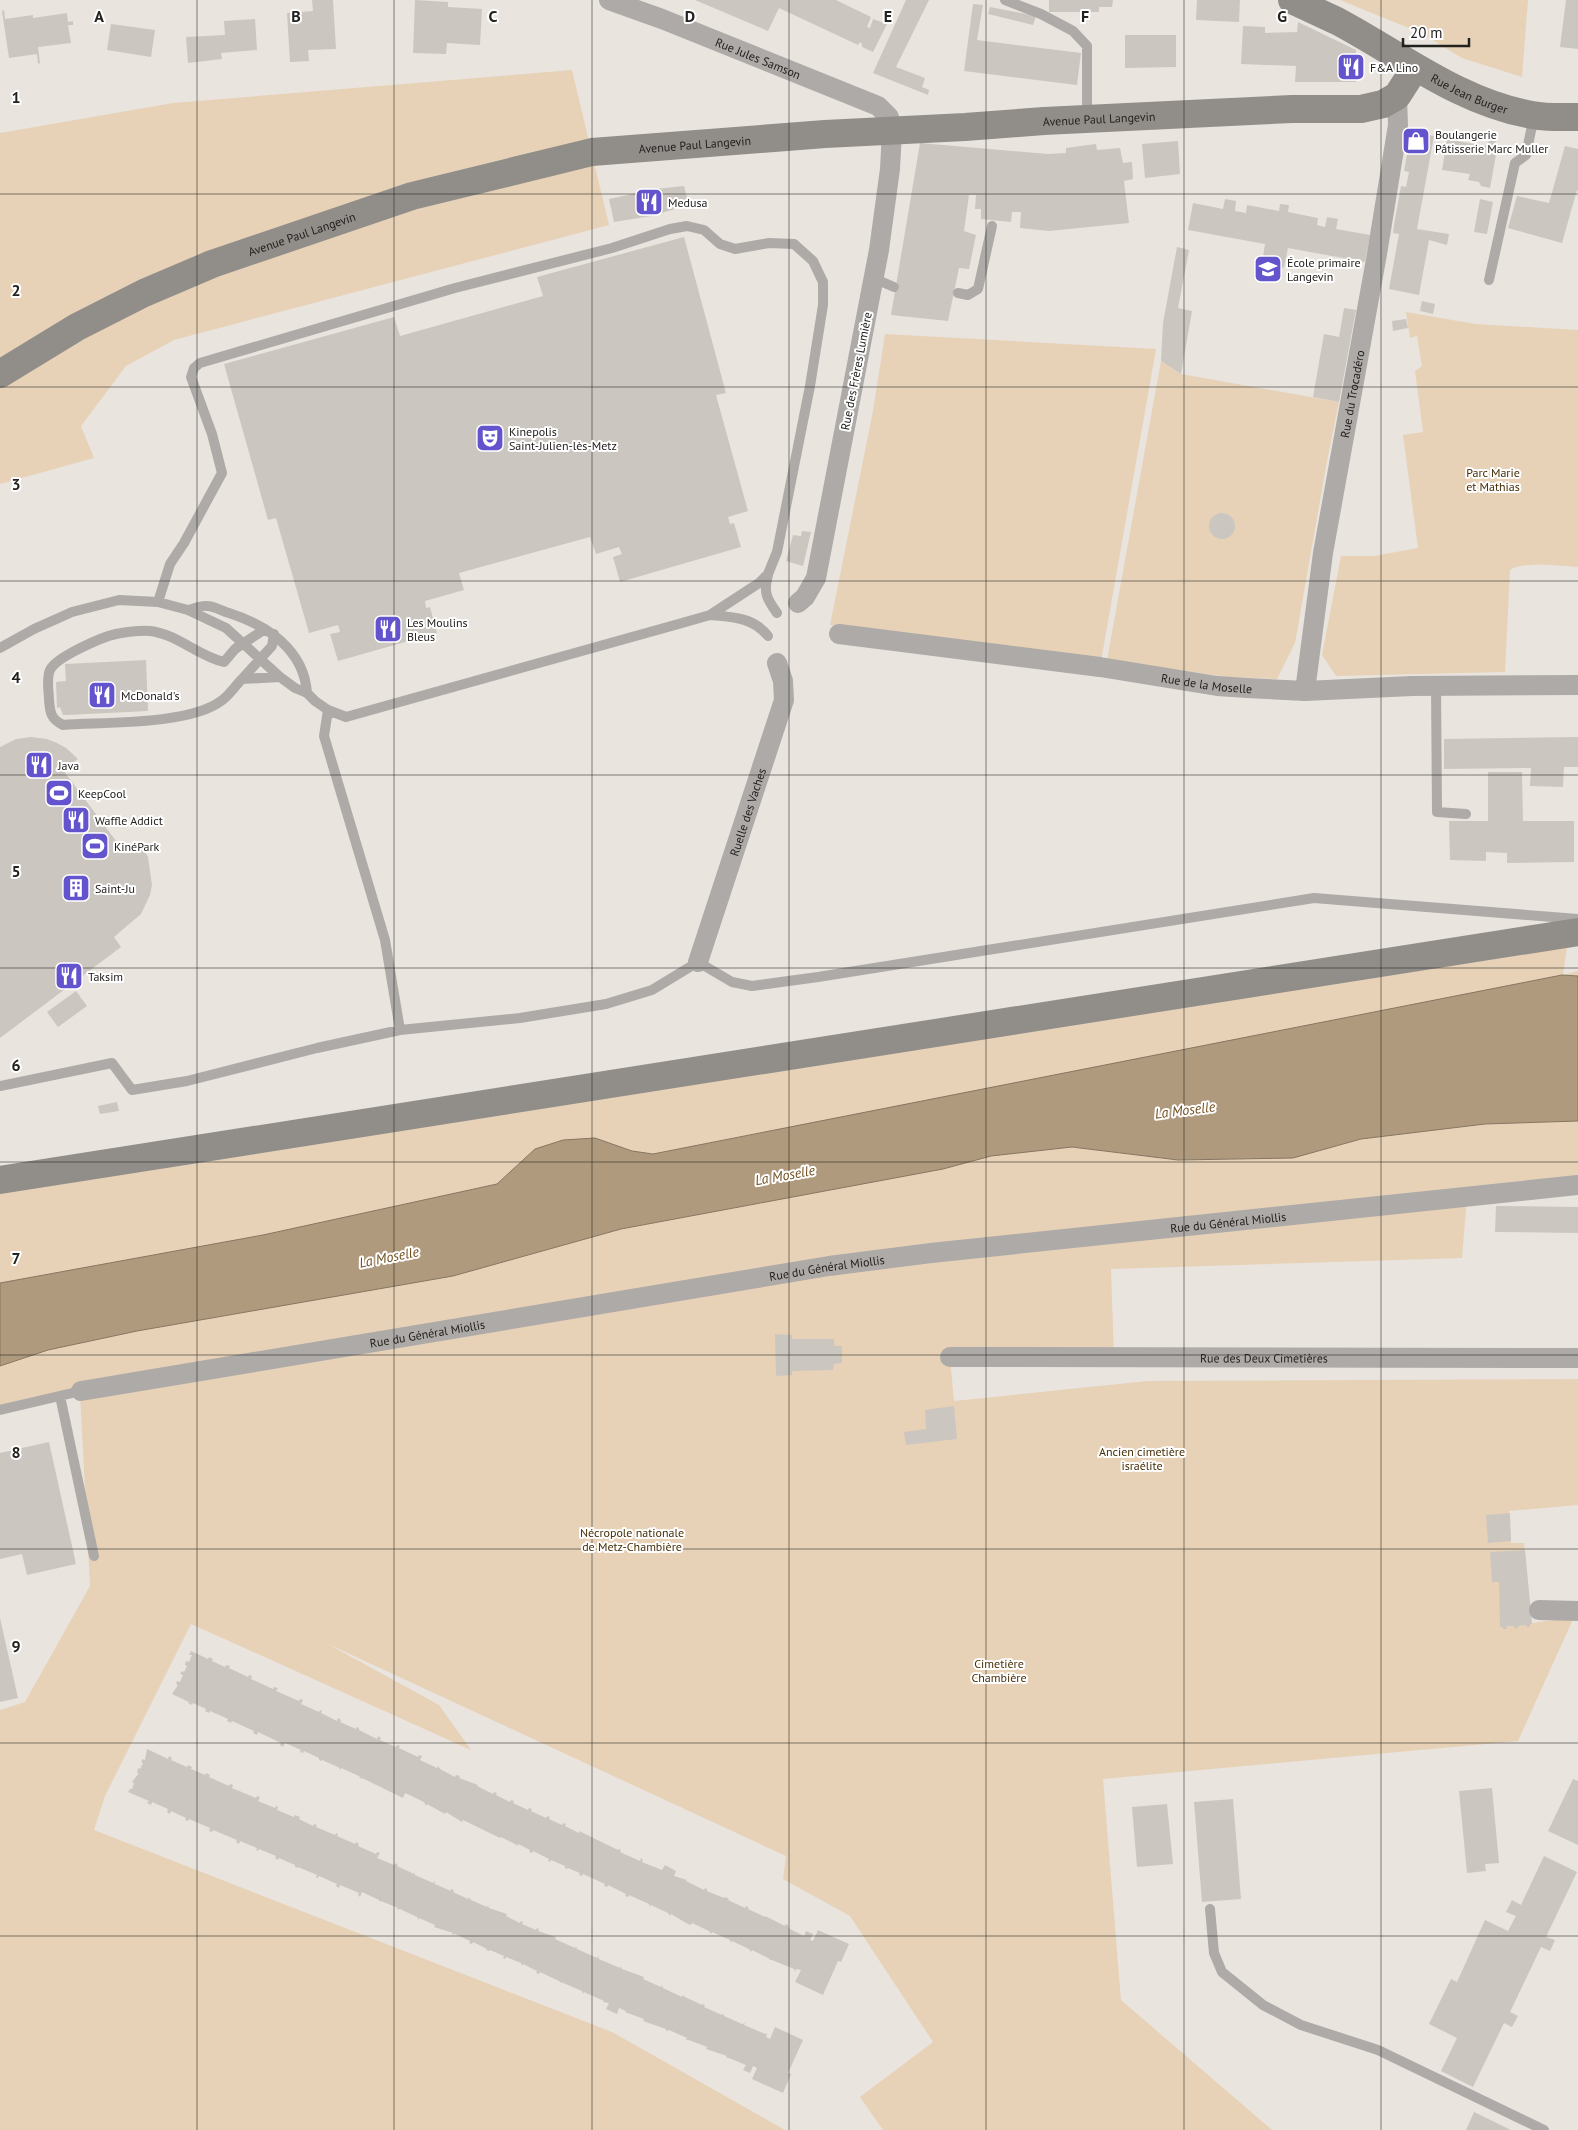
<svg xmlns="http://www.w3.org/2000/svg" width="1578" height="2130" viewBox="0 0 1578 2130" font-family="'PT Sans',sans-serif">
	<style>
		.green { fill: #e7d2b8 }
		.water { fill: #b09a7d; stroke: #867661 }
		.building { fill: #cbc7c0 }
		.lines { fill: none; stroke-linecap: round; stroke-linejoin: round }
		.service { stroke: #adaaa8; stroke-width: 10 }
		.minor { stroke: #adaaa8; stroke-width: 20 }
		.secondary { stroke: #918e8a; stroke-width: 28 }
		.grid { fill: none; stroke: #23211f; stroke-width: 1; stroke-opacity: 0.55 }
		.labels { text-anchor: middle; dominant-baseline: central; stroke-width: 4; stroke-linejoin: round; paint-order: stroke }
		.street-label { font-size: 12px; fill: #23211f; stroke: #fff }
		.poi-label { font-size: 12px; fill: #23211f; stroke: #fff; text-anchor: start }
		.park-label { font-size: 12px; fill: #452d05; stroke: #fff }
		.water-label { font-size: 14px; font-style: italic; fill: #704f1e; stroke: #fff }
		.grid-label { font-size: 16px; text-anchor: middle; font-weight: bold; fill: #23211f; stroke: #fff; stroke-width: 4; stroke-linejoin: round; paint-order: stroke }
	</style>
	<rect width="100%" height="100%" fill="#e9e4de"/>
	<!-- green -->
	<path class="green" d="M1340,0h188l-6,77 -60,-19 -41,-25z
		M572,70l37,155 -435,115 -48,26 -45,60 13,32 -94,26v-351l173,-30z
		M1406,312l69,12 103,6v237c-16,-1 -56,-6 -68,3l-5,102 -169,4 -14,-21 19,-99h33l44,-8 -15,-113 20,-3 -8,-61 7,-5 -5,-30 -7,2z
		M885,334l271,15 -56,318 -270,-42 43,-214z
		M1161,361l20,13 158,28 -12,59 -32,182 -18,36 -50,-2 -120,-17z
		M1569,933l-6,42 15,-4v5l-16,-1 -909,179 -21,-3 -37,-13 -60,11 -38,35 -234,51 -263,48v-103z
		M1578,1121v64l-111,12 -5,61 -351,11 3,88 -164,1 4,43 194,-20 430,-2v126l-69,6 2,32h13l8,80 42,-6 -56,124 -415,38 18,221 151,130h-389l-23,-33 73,-55 -83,-126 -67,-37 3,-23 -460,-213 113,62 32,45 -280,-126 -86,172 -11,34 518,202 173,98h-785v-420l25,-8 65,-116 -10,-192 -80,16v-44l48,-16 89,-19 316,-55 168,-47 322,-60 48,-13 81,-9 106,13 115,-2 68,-19 124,-15z"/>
	<!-- water -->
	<path class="water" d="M1562,975l16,1v145l-93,3 -124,15 -68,19 -115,2 -106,-13 -81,9 -48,13 -322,60 -168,47 -316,55 -89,19 -48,16v-83l263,-48 234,-51 38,-35 28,-9 32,-2 37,13 21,3z"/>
	<!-- building -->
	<path class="building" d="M312,0h21l3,49 -28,1 1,11 -19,1 -3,-49 26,-2z
		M415,0l33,2v5l34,2 -2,36 -33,-2 -1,11 -33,-1z
		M695,0h141l35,17 -4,10 3,1 3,-9 14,5 -14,28 -11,-5v-3l-2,-2 -2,3 -79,-37 -11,23z
		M906,0h23l-33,67 29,11 -3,9 7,3 -1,5 -55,-22z
		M1049,0h64l-1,7h-13v5h-50z
		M1197,0h43l-1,22 -43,-2z
		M1566,0h12v49l-18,-2z
		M973,4l10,1 -6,35 104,13 -4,32 -113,-14z
		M990,7l46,9 -3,9 -45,-11z
		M4,10l1,9 28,-4v3l34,-5 1,9 5,-1v4h-5l3,18 -33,4 2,16 -2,1 -1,-10 -28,4 -7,-47z
		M255,19l2,31 -36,3 1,6 -34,4 -2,-26 39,-2 -1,-14z
		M1298,22l58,28v32h-61l1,-16 -55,-2 2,-38 22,1v6l32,-1z
		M111,24l44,6 -4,27 -44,-7z
		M1125,35h51v32l-51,1z
		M1411,132l23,4 -17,93 32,5 -2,11 -18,-5 -10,55 -30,-6 10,-55 -6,-1 1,-8 7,-39 5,1 3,-15 -5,-1z
		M1489,138l7,1 -1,7 2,3 -7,39 -9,-2 -2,-4 -11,-2 2,-6 -28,-4 5,-31 37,7 4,-2z
		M1178,141l2,33 -35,4 -3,-34z
		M920,143l128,11 18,-1v-5l30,-4 1,6 23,-2 3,15 9,-1 1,17 -9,2 5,42 -80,8 -29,-3 1,-16h-9l-1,10 -30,-3v-10h-6l1,-14h-7l-5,36 12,4 -7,34 -10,-1 -11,53 -57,-6z
		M1565,146l13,3v42l-1,-1 -15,53 -54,-15 9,-32 32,7z
		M684,186l5,19 -38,11 -37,6 -5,-23 47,-10z
		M1225,199l11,2 -1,10 11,2 1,-8 32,6 1,-7 9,1 -1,7 30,6 -1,7 8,2 2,-10 11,2 -2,10 34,6 -5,27 -77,-14 -4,19 -5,4 -13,-2 -4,-6 3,-19 -77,-14 5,-27 30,6z
		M1480,199l13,3 -6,32 -13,-2z
		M684,237l42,156 -10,2 32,116 -20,6 2,7 4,-1 7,24 -121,35 -7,-25 9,-3 -3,-7 -23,7 -6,-17 -131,36 5,17 -39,11 1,7 4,-1 7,26 -99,28 -8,-27 10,-2 -2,-7 -29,8 -33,-115 -8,2 -44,-156 170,-47 6,19 143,-40 -6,-19z
		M1177,247l12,3 -11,58 14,3 -11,63 -20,-13 2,-38z
		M1422,301l13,3 -2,10 -13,-3z
		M1344,308l12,2 -17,92 -26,-5 11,-63 15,3z
		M1406,319l2,9 -15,3 -1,-10z
		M1209 526a13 13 0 1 1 26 0a13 13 0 1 1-26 0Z
		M802,531l9,1 -8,34 -17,-5 7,-26 8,1z
		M146,660l2,51 -81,4h-4l-3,-8 -3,1 -1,-26 10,-1 -1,-17z
		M31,737l16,2 10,4 9,5 12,11 -15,11 62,83 15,-10 8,14 4,28 -2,10 -9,19 -27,23 7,10 -121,91v-291l16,-8z
		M1578,737v30h-14l-1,20 -33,-1 1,-18 -87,1v-30z
		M1488,772h34l1,49h51v41l-67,1v-10l-21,-1v9l-36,-1 -1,-39h39z
		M76,991l11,15 -29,21 -11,-15z
		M117,1102l2,9 -19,3 -2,-8z
		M1496,1206l82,1v26l-83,-1z
		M775,1334l17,1v4h42v7h8v17l-8,1 -1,6 -41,1v4l-16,1z
		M954,1406l3,33 -51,6 -2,-13 22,-3 -1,-19z
		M49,1442l27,122 -49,11 -5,-21 -22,5v-106z
		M1510,1513l1,28 -23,2 -2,-28z
		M1525,1550l7,74h-2v3h-3l-1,-2 -8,1v2h-3l-1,-2h-8l1,3h-4v-2h-3l-1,-45h-7l-2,-30z
		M0,1618l18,80 -18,4z
		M191,1651l17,8 1,-2 4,2 -1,2 13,6 1,-2 4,1 -1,2 19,9 1,-2 3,1 -1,3 22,10 1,-2 4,1 -2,3 23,10 1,-2 3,1 -2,4 18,8 1,-2 2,1 -1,2 16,8 1,-3 3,2 -1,2 16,7 1,-2 2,1v2l18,9 1,-3 3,2 -1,2 16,7 1,-2 3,1 -1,2 19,9 1,-2 3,1 -2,4 17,8 1,-2 2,3 15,8 1,-2 4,1 -1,2 19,7 -1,1 16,8 1,-2 3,1 -1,2 14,7 1,-2 3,1 -1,2 15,7 1,-2 3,1 -1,2 15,7 1,-2 3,1 -1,2 13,6 1,-2 3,1 -1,2 14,7v-2l39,19 1,-1 2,1 -1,2 20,9 1,-3 2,2 -1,2 20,8 3,-5 11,6 -2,5 13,4 -1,1 18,9 1,-2 2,1v2l17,7 1,-1 4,2 -1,1 17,8 1,-2 3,2 -1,1 17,8v-1l20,10v-2l4,2 -1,2 16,8 2,-5 7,3 -3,6 3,1 5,-11 31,14 -8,18 -3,-1 -15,34 -28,-13 6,-12 -5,-1 -1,3 -1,-3 -22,-9h-3l1,-1 -18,-9 -1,2 -2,-3 -17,-8 -1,2 -1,-3 -18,-8 -1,2 -2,-3 -17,-8 -1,2 -3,-1 -17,-10 -1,2 -2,-3 -17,-8 -1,2 -1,-3 -20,-9 -1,2 -3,-1 1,-2 -18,-9 -1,2 -3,-1 1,-2 -22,-10 -1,2 -3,-1 1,-2 -12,-5 -1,1 -2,-1v-2l-14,-6 -1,2 -2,-1 1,-2 -16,-8 -1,2 -3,-1 1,-2 -12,-6 -1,2 -2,-2 -14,-7 -1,1 -37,-18 -1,2 -16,-10 -1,2 -18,-10 -1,2 -2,-4 -19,-9 -2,5 -41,-20 -1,1 -2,-3 -18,-8v2l-3,-3 -16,-7 -1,1 -2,-1v-2l-15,-7 -1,2 -3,-1 1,-2 -16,-7 -2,4 -3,-2 1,-2 -23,-11 -1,3 -4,-2 1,-2 -22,-10 -1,2 -4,-2 1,-2 -18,-8 -1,2 -4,-2 1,-2 -13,-6 -1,2 -4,-2 1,-1 -17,-8 6,-9 -2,-1 1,-3 3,1 3,-7 -3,-1 2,-3 2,1 3,-6 -2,-1 1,-4 3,1 3,-7h-3z
		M147,1749l21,10 1,-3 3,2 -1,2 16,7 1,-2 4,2 -1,2 14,6 1,-2 4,2 -1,2 20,9 1,-2 3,1 -1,3 24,10 1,-2 3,1 -2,4 17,7 1,-2 2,1 -1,3 17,7 1,-2 5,2 -1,2 14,7 1,-2 3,1 -1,2 19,8 1,-2 2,1 -1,2 18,8 1,-2 3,2 -1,2 18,8 1,-2 3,1 -3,5 17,7 1,-2 3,2 -1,1 17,8v-2l1,3 18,8 1,-2 1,3 16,7v-2l3,1 -1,2 15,7 1,-2 2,3 16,7 1,-2 1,3 18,6 -1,2 14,7 1,-2 2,1 -1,2 14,6 1,-2 2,1 -1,2 18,6 -1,2 20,9 1,-2 1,3 20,9 1,-2 1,3 21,9v-2l2,3 22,8 -1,2 18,8 1,-2 1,3 19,9 1,-2 2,2 17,8 1,-1 2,1 -1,2 18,8 1,-2 1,3 18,8 3,-1 -1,2 21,9 2,-1 -1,4 4,2 5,-12 28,13 -15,33 3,1 -8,19 -31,-14 5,-11 -4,-2 -3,7 -7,-3 3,-5 -17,-7h-3l1,-2 -21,-7 1,-2 -18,-7h-3l1,-2 -18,-8 -3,1v-2l-23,-8 1,-2 -19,-7 1,-1 -7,-3 -2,6 -11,-5 3,-6 -6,-1 1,-1 -20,-9 -1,2 -1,-3 -21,-9v1l-2,-2 -19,-9 -1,2 -3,-1 1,-2 -14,-7 -1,2 -1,-3 -15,-6 -1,2 -2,-1 1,-2 -14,-6 -1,1 -3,-1 1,-1 -14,-7 -1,2 -3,-1 1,-2 -15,-7 -3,1 1,-2 -19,-6 1,-2 -16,-7v2l-2,-3 -17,-8 -3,1 1,-2 -17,-7 -1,1 -1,-2 -17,-8 -2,5 -2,-2 1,-2 -19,-8 -1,3 -3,-2 1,-2 -18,-8 -1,2 -2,-1 1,-2 -19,-8 -1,1 -2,-1v-2l-16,-7 -1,2 -3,-2 1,-2 -17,-7 -1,2 -2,-1 1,-2 -17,-7 -1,3 -3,-2 1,-2 -24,-10 -1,2 -3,-1 1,-3 -21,-9 -1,2 -3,-1 1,-2 -15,-7 -1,3 -3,-2 1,-3 -16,-7 -1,3 -4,-2 2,-2 -21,-9 2,-3h2l2,-6 -2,-1 7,-9h-2l1,-5 2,1 3,-6 -2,-1 2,-3 2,1z
		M1573,1779l5,2v64l-30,-14z
		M1492,1788l7,75 -14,1 1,7 -19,2 -8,-82z
		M1233,1799l8,100 -39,3 -8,-100z
		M1167,1804l6,60 -36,3 -5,-60z
		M1544,1856l33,16 -31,65 9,3 -5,11 -9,-4 -31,65 8,4 -6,11 -8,-4 -31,64 -32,-16 16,-33 -28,-14 22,-45 6,3 28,-62 23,11 8,-15 -10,-4 6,-12 9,5z
		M1474,2112l37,18h-45z"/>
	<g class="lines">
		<!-- service -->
		<path class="service" d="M1005,0l36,14 32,17 14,15v73
			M873,278l21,9
			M1489,280l26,-117 11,-8 8,-39
			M958,293l10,2 10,-6 14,-63
			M768,575c-5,18 -1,24 9,38
			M158,602l12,-38 14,-21 38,-70 -10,-39 -21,-57 3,-9 6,-5 255,-75 157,-40 58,-19 17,-3 17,4 16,14 15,5 34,-6 25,1 19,17 10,21v23l-13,81 -33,166 -9,22 -9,9 -49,32 -28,8 -336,94 -18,-7
			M188,610c5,-1 13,-5 19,-4 7,0 15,5 22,7 37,12 75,36 78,80
			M710,615c22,2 43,2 58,21
			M265,629l-30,20 -11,13c-26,-6 -47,-28 -74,-31 -11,-1 -23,1 -34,3 -14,3 -60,23 -66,36 -4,9 -1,21 -1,30 1,13 2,19 14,25 41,-3 126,0 158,-24 8,-5 14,-15 21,-22l38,-2
			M0,648l34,-19 38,-17 47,-12 39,2 30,8 38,18 54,49 15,11 12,5 8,8 13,9 -4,26 61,204 15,90
			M242,679l30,-33 2,-12
			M1436,686l1,126 29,2
			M0,1086l112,-23 20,27 55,-9 130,-33 83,-18 120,-12 86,-14 46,-14 46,-28 34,20 20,4 66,-9 496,-79 264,21
			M60,1396l34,160
			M0,1410l81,-19
			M1210,1909l4,44 8,19 41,33 38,20 77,25 166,80"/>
		<!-- minor -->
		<g class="minor">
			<path id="s1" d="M609,0l53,19 216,87 11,11 3,14 -2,38 -11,81 -63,328 -11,19 -7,6"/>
			<path id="s2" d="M839,634l261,33 117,19 30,2 58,3 107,-5 166,-1"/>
			<path id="s3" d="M1305,691l18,-138 54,-299 21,-129 -1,-29"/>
			<path id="s4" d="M698,962l86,-262 -1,-19 -6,-18"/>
			<path id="s5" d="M950,1357l628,1"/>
			<path id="s6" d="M81,1391l748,-125 102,-13 647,-68"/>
			<path d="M1539,1610l39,1"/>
		</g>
		<!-- secondary -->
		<g class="secondary">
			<path id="s7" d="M1292,0c15,7 30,14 45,21 64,34 122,81 195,94 15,3 31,2 46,2"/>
			<path id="s8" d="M0,374l77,-47 67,-34 68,-29 200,-68 180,-44 233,-18 140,-7 79,-6 248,-12h69l22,-5 14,-8 18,-28"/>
			<path d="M0,1180l1578,-248"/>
		</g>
	</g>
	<!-- grid -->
	<path class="grid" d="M197,0v2130M394,0v2130M592,0v2130M789,0v2130M986,0v2130M1184,0v2130M1381,0v2130M0,194h1578M0,387h1578M0,581h1578M0,775h1578M0,968h1578M0,1162h1578M0,1355h1578M0,1549h1578M0,1743h1578M0,1936h1578"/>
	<!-- icons -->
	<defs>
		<symbol id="restaurant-square" viewBox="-11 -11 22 22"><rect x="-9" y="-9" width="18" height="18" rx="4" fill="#6353cc" stroke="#fff"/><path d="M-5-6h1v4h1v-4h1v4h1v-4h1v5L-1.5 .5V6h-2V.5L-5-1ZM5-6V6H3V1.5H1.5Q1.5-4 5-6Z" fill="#fff"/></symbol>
		<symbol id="shop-square" viewBox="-11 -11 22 22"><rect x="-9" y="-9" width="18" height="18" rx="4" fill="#6353cc" stroke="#fff"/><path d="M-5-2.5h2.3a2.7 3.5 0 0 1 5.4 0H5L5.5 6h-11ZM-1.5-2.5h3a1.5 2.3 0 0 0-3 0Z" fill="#fff"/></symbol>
		<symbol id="school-square" viewBox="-11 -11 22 22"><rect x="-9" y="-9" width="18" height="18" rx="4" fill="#6353cc" stroke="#fff"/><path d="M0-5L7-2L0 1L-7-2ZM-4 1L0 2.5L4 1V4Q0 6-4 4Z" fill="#fff"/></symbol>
		<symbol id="theatre-square" viewBox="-11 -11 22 22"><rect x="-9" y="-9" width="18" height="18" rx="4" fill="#6353cc" stroke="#fff"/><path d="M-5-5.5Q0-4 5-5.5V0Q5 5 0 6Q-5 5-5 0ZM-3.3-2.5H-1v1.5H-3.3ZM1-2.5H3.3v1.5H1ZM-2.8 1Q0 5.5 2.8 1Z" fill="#fff"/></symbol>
		<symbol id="stadium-square" viewBox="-11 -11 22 22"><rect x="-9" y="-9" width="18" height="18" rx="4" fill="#6353cc" stroke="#fff"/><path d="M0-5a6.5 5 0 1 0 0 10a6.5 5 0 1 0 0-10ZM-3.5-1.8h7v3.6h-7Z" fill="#fff"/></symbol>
		<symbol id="building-square" viewBox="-11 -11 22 22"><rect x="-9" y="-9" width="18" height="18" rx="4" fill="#6353cc" stroke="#fff"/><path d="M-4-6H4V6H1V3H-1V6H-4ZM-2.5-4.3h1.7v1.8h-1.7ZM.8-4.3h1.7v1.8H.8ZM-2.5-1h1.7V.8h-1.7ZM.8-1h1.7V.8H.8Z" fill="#fff"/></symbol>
	</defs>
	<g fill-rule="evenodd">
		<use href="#restaurant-square" x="1335" y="51" width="32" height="32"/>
		<use href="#shop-square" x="1400" y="125" width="32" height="32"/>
		<use href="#restaurant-square" x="633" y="186" width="32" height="32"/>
		<use href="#school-square" x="1252" y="253" width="32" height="32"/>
		<use href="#theatre-square" x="474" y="422" width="32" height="32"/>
		<use href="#restaurant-square" x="372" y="613" width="32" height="32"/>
		<use href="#restaurant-square" x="86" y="679" width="32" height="32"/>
		<use href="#restaurant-square" x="23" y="749" width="32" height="32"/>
		<use href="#stadium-square" x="43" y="777" width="32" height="32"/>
		<use href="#restaurant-square" x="60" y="804" width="32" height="32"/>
		<use href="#stadium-square" x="79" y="830" width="32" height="32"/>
		<use href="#building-square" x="60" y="872" width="32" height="32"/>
		<use href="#restaurant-square" x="53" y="960" width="32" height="32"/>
	</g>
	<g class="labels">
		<!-- street labels -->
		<g class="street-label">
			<text stroke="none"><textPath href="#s1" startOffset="160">Rue Jules Samson</textPath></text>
			<text stroke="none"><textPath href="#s7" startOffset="201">Rue Jean Burger</textPath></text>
			<text stroke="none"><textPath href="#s8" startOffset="1144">Avenue Paul Langevin</textPath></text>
			<text stroke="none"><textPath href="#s8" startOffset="739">Avenue Paul Langevin</textPath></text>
			<text stroke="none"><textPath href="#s8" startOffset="334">Avenue Paul Langevin</textPath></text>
			<text transform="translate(856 371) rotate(-79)">Rue des Frères Lumière</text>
			<text stroke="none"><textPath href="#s3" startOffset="301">Rue du Trocadéro</textPath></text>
			<text stroke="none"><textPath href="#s2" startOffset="371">Rue de la Moselle</textPath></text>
			<text stroke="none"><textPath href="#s4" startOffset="158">Ruelle des Vaches</textPath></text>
			<text stroke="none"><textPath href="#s6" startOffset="1160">Rue du Général Miollis</textPath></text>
			<text stroke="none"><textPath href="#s6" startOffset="756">Rue du Général Miollis</textPath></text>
			<text stroke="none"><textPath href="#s6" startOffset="351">Rue du Général Miollis</textPath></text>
			<text stroke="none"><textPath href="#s5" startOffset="314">Rue des Deux Cimetières</textPath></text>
		</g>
		<!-- poi labels -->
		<g class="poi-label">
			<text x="1370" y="67">F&amp;A Lino</text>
			<text x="1435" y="134">Boulangerie<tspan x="1435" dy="14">Pâtisserie Marc Muller</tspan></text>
			<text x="668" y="202">Medusa</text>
			<text x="1287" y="262">École primaire<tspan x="1287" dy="14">Langevin</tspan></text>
			<text x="509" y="431">Kinepolis<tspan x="509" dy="14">Saint-Julien-lès-Metz</tspan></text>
			<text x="407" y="622">Les Moulins<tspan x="407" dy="14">Bleus</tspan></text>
			<text x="121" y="695">McDonald's</text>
			<text x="58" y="765">Java</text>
			<text x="78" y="793">KeepCool</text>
			<text x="95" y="820">Waffle Addict</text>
			<text x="114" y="846">KinéPark</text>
			<text x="95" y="888">Saint-Ju</text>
			<text x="88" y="976">Taksim</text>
		</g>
		<!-- park labels -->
		<g class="park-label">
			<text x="1493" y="472">Parc Marie<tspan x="1493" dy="14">et Mathias</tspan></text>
			<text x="1142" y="1451">Ancien cimetière<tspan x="1142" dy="14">israélite</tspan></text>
			<text x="632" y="1532">Nécropole nationale<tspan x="632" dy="14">de Metz-Chambière</tspan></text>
			<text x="999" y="1663">Cimetière<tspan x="999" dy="14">Chambière</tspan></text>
		</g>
		<!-- water labels -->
		<g class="water-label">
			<text transform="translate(1185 1110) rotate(-7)">La Moselle</text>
			<text transform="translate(785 1175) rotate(-10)">La Moselle</text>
			<text transform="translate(389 1257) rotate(-11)">La Moselle</text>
		</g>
	</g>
	<g class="grid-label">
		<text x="99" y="22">A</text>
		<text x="296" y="22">B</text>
		<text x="493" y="22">C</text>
		<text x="690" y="22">D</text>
		<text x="888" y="22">E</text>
		<text x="1085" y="22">F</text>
		<text x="1282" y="22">G</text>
		<text x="16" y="103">1</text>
		<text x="16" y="296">2</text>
		<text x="16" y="490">3</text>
		<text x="16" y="683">4</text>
		<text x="16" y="877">5</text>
		<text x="16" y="1071">6</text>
		<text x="16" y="1264">7</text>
		<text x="16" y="1458">8</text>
		<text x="16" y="1652">9</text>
	</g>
	<!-- scale -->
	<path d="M1403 38v8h66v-8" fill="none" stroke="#23211f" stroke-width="2.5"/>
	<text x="1410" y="38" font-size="15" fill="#23211f" stroke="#ffffff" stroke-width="4" paint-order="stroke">20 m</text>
</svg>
